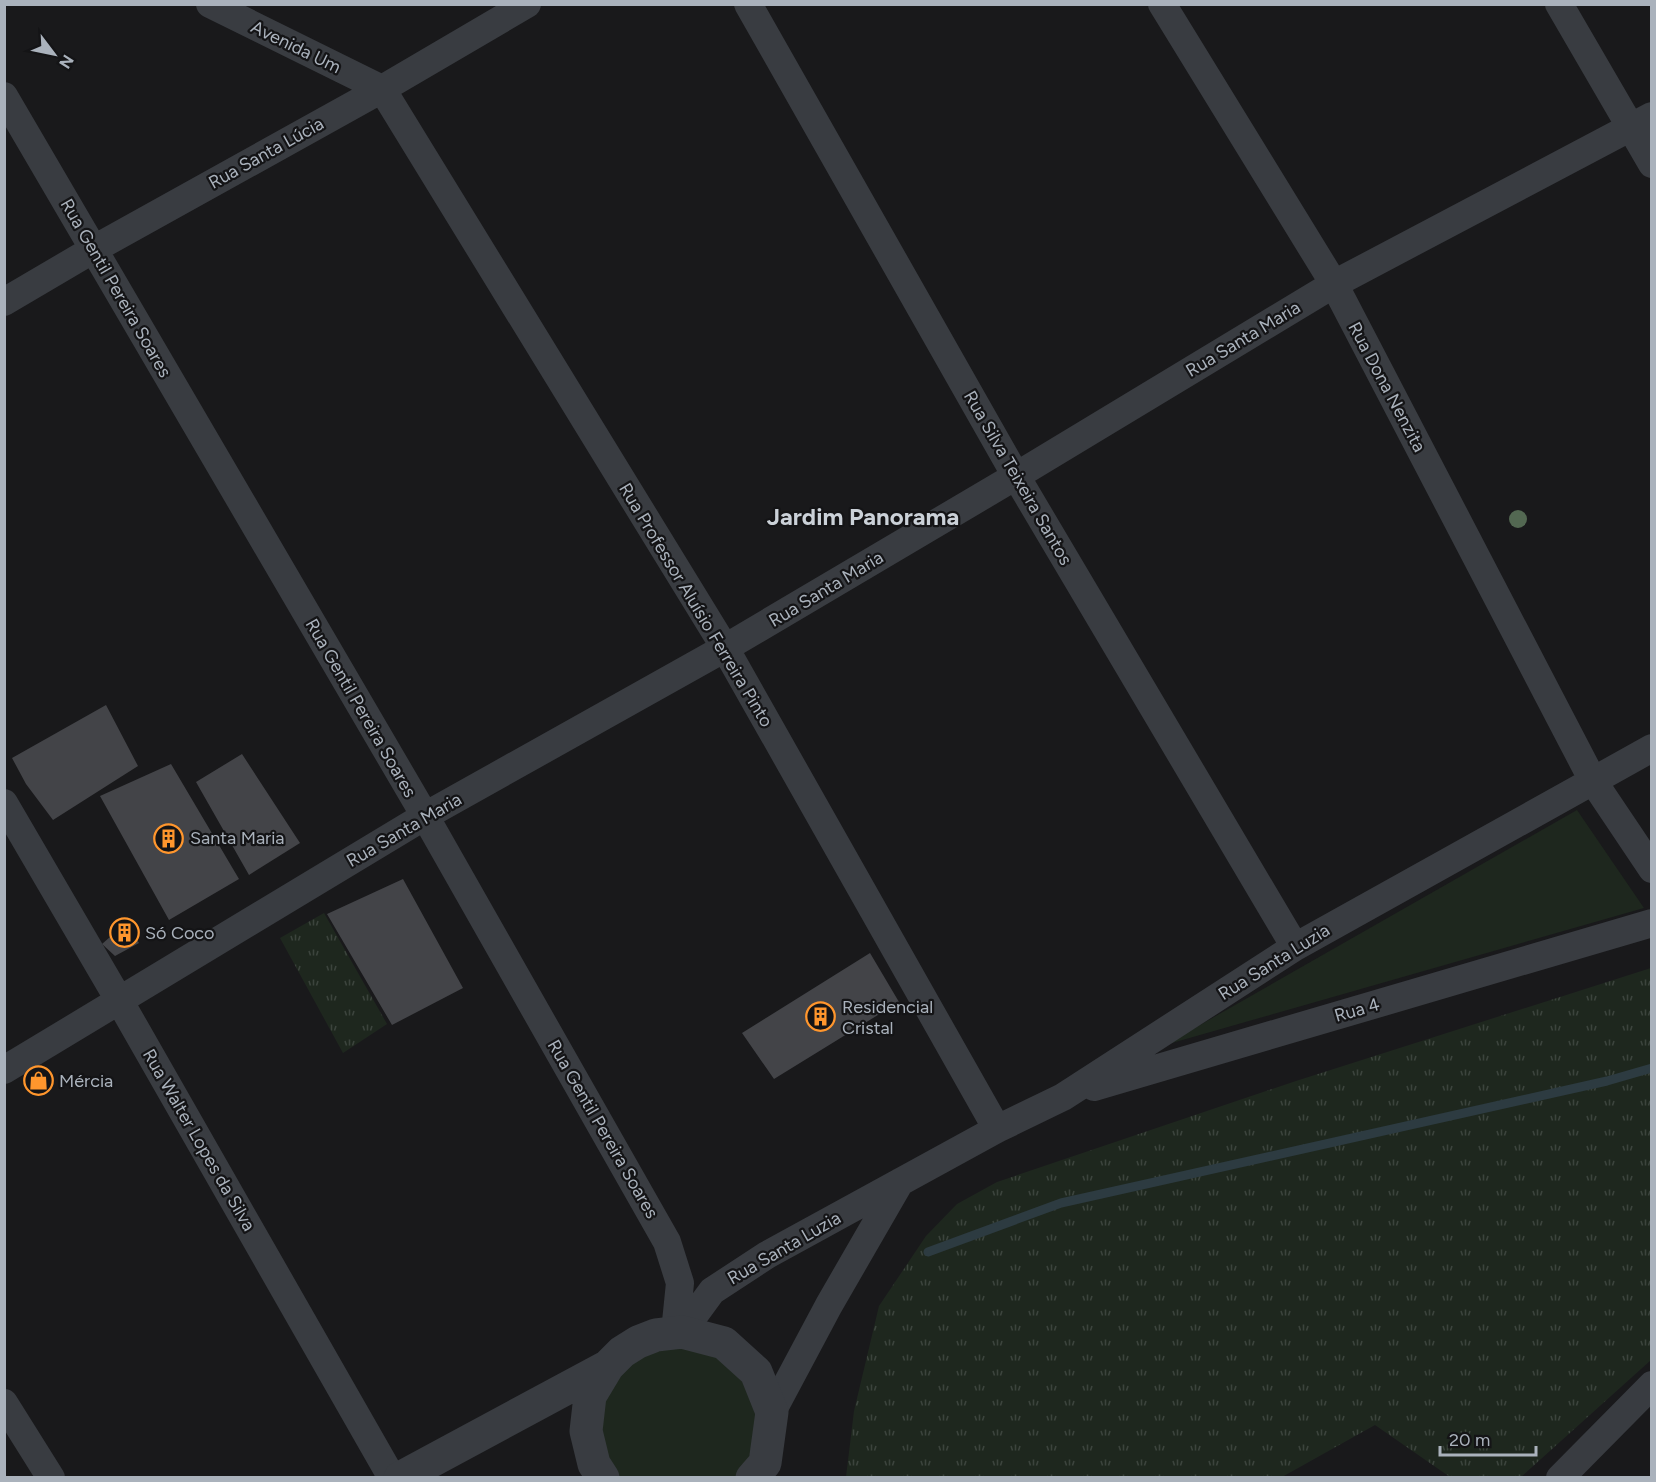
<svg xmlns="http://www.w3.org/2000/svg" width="1656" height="1482" viewBox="0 0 1656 1482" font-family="Figtree,sans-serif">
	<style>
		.grass { fill: url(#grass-tufts) }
		.green { fill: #1e271e }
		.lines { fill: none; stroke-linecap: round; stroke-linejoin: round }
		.stream { stroke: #2d3b41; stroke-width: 9 }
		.building { fill: #434448 }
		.minor { stroke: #393c41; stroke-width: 28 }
		.tertiary { stroke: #393c41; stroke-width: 33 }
		.tree { fill: #536852 }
		.labels { text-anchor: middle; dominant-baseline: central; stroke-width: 4.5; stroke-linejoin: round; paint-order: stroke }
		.street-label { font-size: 18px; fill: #aab2bc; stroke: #141416 }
		.poi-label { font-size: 18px; fill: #aab2bc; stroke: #141416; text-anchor: start }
		.district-label { font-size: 24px; font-weight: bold; fill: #cbd1d8; stroke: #141416 }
	</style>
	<defs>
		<pattern id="grass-tufts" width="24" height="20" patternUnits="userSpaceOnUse" patternTransform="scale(1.5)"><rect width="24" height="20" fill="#1e271e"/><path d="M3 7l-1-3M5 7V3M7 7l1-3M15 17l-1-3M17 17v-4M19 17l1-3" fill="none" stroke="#3c443d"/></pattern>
	</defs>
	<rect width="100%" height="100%" fill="#19191b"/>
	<!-- grass -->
	<path class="grass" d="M324,913l63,111 -44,29 -63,-115z
		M1651,968v392l-130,117h-71l-75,-52 -93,52h-436l8,-66 25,-105 47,-70 31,-32 40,-22 299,-101z"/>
	<!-- green -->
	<path class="green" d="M1577,810l67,98 -479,137z
		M669,1345l54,12 21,20 16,53 -19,47 -125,1 -15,-28 3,-56 16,-23 22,-17z"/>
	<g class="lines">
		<!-- stream -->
		<path class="stream" d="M928,1252l133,-49 546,-122 45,-13"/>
	</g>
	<!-- building -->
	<path class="building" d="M106,705l32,61 -85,54 -27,-36 -14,-26z
		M242,754l58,89 -51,32 -53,-93z
		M171,764l68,115 -70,41 -69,-124z
		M403,879l60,109 -71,37 -65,-111z
		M126,923l13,20 -24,13 -13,-12z
		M870,953l29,49 -125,77 -32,-46z"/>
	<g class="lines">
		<!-- minor -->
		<path class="minor" d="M210,4l172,85 343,559 272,481
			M748,4l268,472 279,471
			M1162,4l172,280 259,497 59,88
			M1559,4l93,160
			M4,96l421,720 242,426 13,41 -5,49
			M4,302l90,-53 288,-160 145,-85
			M4,803l115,197 273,478
			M4,1070l421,-254 300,-168 291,-172 318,-192 318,-168
			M1094,1087l558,-164
			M682,1332l30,-41 55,-36 230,-126 66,-32 232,-150 357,-199
			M4,1403l47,75
			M772,1412l57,-107 71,-123
			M1560,1478l92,-93"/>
		<!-- tertiary -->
		<path class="tertiary" d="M400,1478l208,-112
			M603,1478l-9,-14 -8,-33 4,-35 18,-30 14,-14 16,-10 18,-7 26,-3 42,11 32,29 16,40 -7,51 -13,15"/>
	</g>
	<!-- trees -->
	<circle class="tree" cx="1518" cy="519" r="9"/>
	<!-- icons -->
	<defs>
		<symbol id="building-ring" viewBox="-11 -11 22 22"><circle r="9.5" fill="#141416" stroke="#ff962d" stroke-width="1.5"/><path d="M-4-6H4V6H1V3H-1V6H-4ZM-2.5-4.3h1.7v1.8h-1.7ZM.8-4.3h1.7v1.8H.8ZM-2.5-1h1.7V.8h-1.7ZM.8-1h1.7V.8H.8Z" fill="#ff962d"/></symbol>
		<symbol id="shop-ring" viewBox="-11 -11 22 22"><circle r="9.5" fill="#141416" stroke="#ff962d" stroke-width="1.5"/><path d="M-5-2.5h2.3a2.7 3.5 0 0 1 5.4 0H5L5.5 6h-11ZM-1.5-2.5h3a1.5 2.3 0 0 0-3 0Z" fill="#ff962d"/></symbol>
	</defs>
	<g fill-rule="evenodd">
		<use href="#building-ring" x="152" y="822" width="33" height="33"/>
		<use href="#building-ring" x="108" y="916" width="33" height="33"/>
		<use href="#building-ring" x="804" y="1000" width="33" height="33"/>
		<use href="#shop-ring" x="22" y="1064" width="33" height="33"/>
	</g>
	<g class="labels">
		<!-- street labels -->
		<g class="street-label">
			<text transform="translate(296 47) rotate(26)">Avenida Um</text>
			<text transform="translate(266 153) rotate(-29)">Rua Santa Lúcia</text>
			<text transform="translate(116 288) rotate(60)">Rua Gentil Pereira Soares</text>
			<text transform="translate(1243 339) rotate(-31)">Rua Santa Maria</text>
			<text transform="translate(1387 387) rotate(62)">Rua Dona Nenzita</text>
			<text transform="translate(1018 478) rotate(60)">Rua Silva Teixeira Santos</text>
			<text transform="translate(826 589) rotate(-31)">Rua Santa Maria</text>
			<text transform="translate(696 605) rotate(59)">Rua Professor Aluísio Ferreira Pinto</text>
			<text transform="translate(361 708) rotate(60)">Rua Gentil Pereira Soares</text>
			<text transform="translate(404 830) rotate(-30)">Rua Santa Maria</text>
			<text transform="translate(1274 962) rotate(-32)">Rua Santa Luzia</text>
			<text transform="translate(1357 1010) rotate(-16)">Rua 4</text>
			<text transform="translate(603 1129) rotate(60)">Rua Gentil Pereira Soares</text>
			<text transform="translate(199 1140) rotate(60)">Rua Walter Lopes da Silva</text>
			<text transform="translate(784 1248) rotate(-30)">Rua Santa Luzia</text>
		</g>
		<!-- poi labels -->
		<g class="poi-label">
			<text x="190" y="838">Santa Maria</text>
			<text x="145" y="933">Só Coco</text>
			<text x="842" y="1007">Residencial<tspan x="842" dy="21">Cristal</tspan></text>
			<text x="59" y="1081">Mércia</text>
		</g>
		<!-- district labels -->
		<g class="district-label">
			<text x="863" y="516">Jardim Panorama</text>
		</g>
	</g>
	<!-- border -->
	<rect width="1656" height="1482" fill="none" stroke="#aab2bc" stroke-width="12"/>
	<!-- north arrow -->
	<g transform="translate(54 54) rotate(122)" stroke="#141416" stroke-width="4.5" paint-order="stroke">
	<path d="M0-4.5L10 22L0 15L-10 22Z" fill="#aab2bc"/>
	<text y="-9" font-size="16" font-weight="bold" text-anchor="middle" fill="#aab2bc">N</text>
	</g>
	<!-- scale -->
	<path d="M1440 1446v9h96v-9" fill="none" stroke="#aab2bc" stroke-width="3"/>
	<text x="1449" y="1446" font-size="18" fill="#aab2bc" stroke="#141416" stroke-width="4.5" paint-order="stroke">20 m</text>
</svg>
